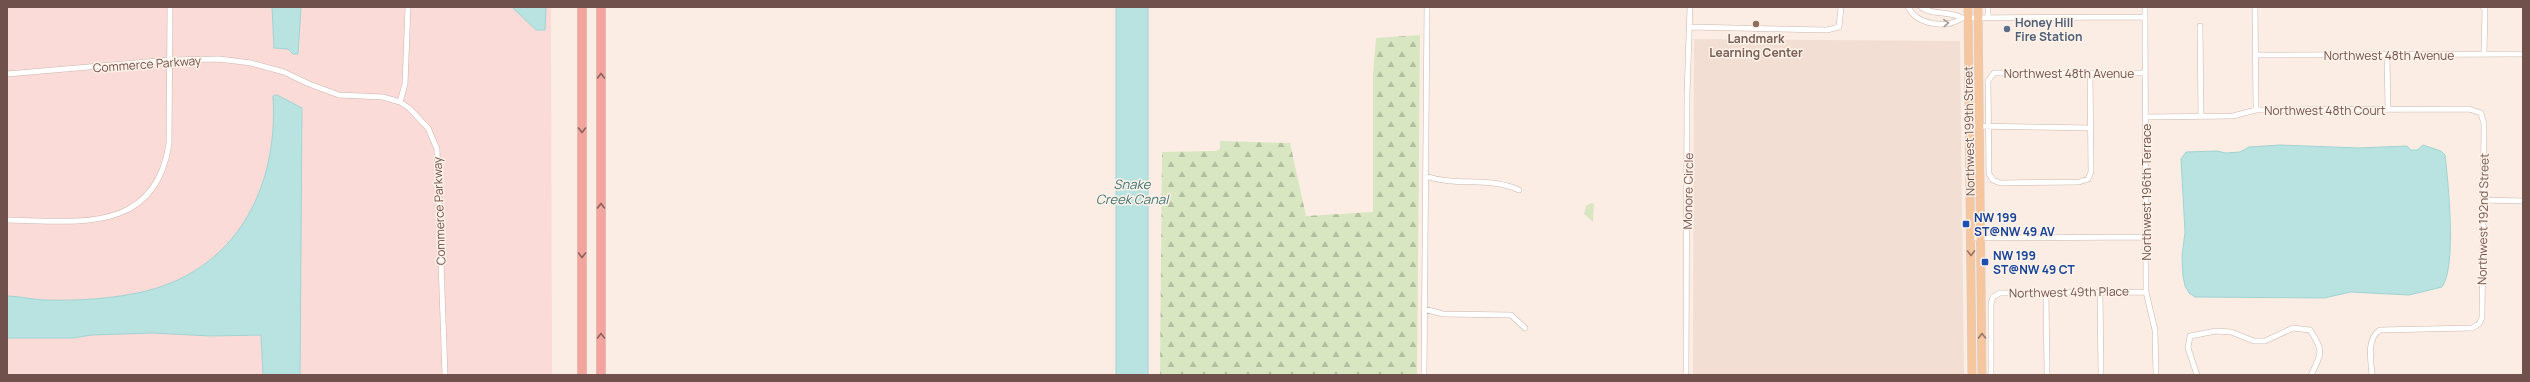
<svg xmlns="http://www.w3.org/2000/svg" width="2530" height="382" font-family="Manrope,sans-serif">
<style>
.residential{fill:#f2ded2}
.commercial{fill:#fadbd7}
.forest{fill:url(#forest-firs)}
.park{fill:#d8e7c2}
.water{fill:#b9e3e1;stroke:#a0d4d3}
.lines{fill:none;stroke-linecap:round;stroke-linejoin:round}
.street-casing{stroke:#cdb6ad;stroke-width:6}
.primary-casing{stroke:#d7cecd;stroke-width:9}
.highway-casing{stroke:#d7cecd;stroke-width:10}
.street{stroke:#fff;stroke-width:5}
.primary{stroke:#f6c69f;stroke-width:8}
.highway{stroke:#f2a49d;stroke-width:9}
.oneway{stroke:#aa9793}
.oneway2{stroke:#8b625b}
.oneway3{stroke:#997464}
.education-dot{fill:#8d6e63;stroke:#fef2e9;stroke-width:1.5}
.service-dot{fill:#5c6f8a;stroke:#fef2e9;stroke-width:1.5}
.transit-dot{fill:#1a4fb4;stroke:#fef2e9;stroke-width:1.5}
.labels{text-anchor:middle;dominant-baseline:central;stroke-width:3;stroke-linejoin:round;paint-order:stroke}
.service-label{font-size:12px;font-weight:bold;fill:#4e5e75;stroke:#fef2e9;text-anchor:start}
.education-label{font-size:12px;font-weight:bold;fill:#785e54;stroke:#fef2e9}
.street-label{font-size:12px;fill:#71514b;stroke:#fef2e9}
.transit-label{font-size:12px;font-weight:bold;fill:#164399;stroke:#fef2e9;text-anchor:start}
.water-label{font-size:13px;font-style:italic;fill:#407676;stroke:#fef2e9}
</style>
<defs>
<pattern id="forest-firs" width="22" height="20" patternUnits="userSpaceOnUse"><rect width="22" height="20" fill="#d8e7c2"/><path d="M5 1l3.5 6h-7zM16 11l3.5 6h-7z" fill="#b4bea0"/></pattern>
</defs>
<rect width="100%" height="100%" fill="#fbede3"/>
<!-- residential -->
<path class="residential" d="M1694 39 1960 41 1964 375H1693Z"/>
<!-- commercial -->
<path class="commercial" d="M7 7H551L552 375H7Z"/>
<!-- forest -->
<path class="forest" d="M1420 35 1417 375H1160L1162 152 1216 151 1220 149V141L1290 143 1306 216 1373 212V74L1376 38Z"/>
<!-- park -->
<path class="park" d="M1591 203 1594 204 1593 222 1584 214 1586 206Z"/>
<!-- water -->
<path class="water" d="M272 7H301L298 54H293L288 49 274 48Z
M512 7H546L545 30H536Z
M1116 7H1148V375H1116Z
M277 95 302 108 300 375H263L261 335 210 336 153 333 92 335 73 338H7V296C20 296 33 300 46 300 76 301 108 299 137 293 234 274 279 190 273 96Z
M2280 145 2358 148 2407 146 2411 150H2417L2423 145 2441 151 2445 155C2448 180 2457 267 2442 287L2409 295 2351 292 2324 298 2195 297 2189 293 2185 286 2183 276 2182 256 2185 232 2181 159 2186 152 2217 151 2226 153 2240 152 2249 147Z"/>
<g class="lines">
<defs>
<path id="street" d="M1908 7C1917 25 1946 29 1962 18L2145 17
M1921 7C1933 16 1949 10 1962 18
M1988 7V18
M2145 7 2146 292 2155 330 2156 375
M2255 7 2256 110
M2483 7 2485 9 2484 54
M2200 26 2201 117
M1690 27 1827 30 1839 27 1841 7
M2256 55 2523 54
M2387 55 2388 110
M2090 73 2091 172 2088 179 2079 182 2000 183 1993 180 1989 174 1988 81 1994 73H2145
M7 74 170 60 219 59 251 63 284 72 309 84 339 95 383 97 400 102 409 108 428 128 437 149 445 375
M400 102 405 84 408 7
M2146 117 2233 116 2256 110 2469 109 2481 113 2484 124 2482 318 2479 324 2472 328 2380 330C2366 339 2371 360 2372 375
M1969 126 2091 128
M1425 176C1458 187 1488 176 1519 190
M2483 200 2523 201
M7 220C77 221 155 235 169 144L170 7
M1970 238 2145 237
M2100 292 2101 375
M2046 293 2047 375
M1424 309 1443 314 1511 315 1525 328
M1424 375 1427 7
M1686 375 1687 94 1690 7
M1991 375V304L1993 297 2000 293 2146 292
M2197 375 2188 348 2190 336 2216 331 2231 332 2254 341H2265L2293 328 2310 330C2324 351 2322 353 2311 375"/>
<path id="primary" d="M1968 7 1972 375
M1978 7 1982 375"/>
<path id="highway" d="M582 7V375
M601 7V375"/>
</defs>
<!-- street casing -->
<use href="#street" class="street-casing"/>
<!-- primary casing -->
<use href="#primary" class="primary-casing"/>
<!-- highway casing -->
<use href="#highway" class="highway-casing"/>
<!-- street -->
<use href="#street" class="street"/>
<!-- primary -->
<use href="#primary" class="primary"/>
<!-- highway -->
<use href="#highway" class="highway"/>
</g>
<!-- one-way arrows -->
<defs><path id="oneway-chevron" d="M-2-3.5L2.5 0L-2 3.5" fill="none" stroke-width="1.6" stroke-linecap="round" stroke-linejoin="round"/></defs>
<use class="oneway" href="#oneway-chevron" transform="translate(1946 23) rotate(-2)"/>
<g class="oneway2">
<use href="#oneway-chevron" transform="translate(601 76) rotate(-90)"/>
<use href="#oneway-chevron" transform="translate(582 130) rotate(90)"/>
<use href="#oneway-chevron" transform="translate(601 206) rotate(-90)"/>
<use href="#oneway-chevron" transform="translate(582 255) rotate(90)"/>
<use href="#oneway-chevron" transform="translate(601 336) rotate(-90)"/>
</g>
<g class="oneway3">
<use href="#oneway-chevron" transform="translate(1971 253) rotate(89)"/>
<use href="#oneway-chevron" transform="translate(1982 336) rotate(-91)"/>
</g>
<!-- markers -->
<circle class="education-dot" cx="1756" cy="24" r="4"/>
<circle class="service-dot" cx="2007" cy="29" r="4"/>
<g class="transit-dot">
<rect x="1962" y="220" width="8" height="8" rx="2"/>
<rect x="1981" y="258" width="8" height="8" rx="2"/>
</g>
<g class="labels">
<!-- service labels -->
<g class="service-label">
<text x="2015" y="22">Honey Hill<tspan x="2015" dy="14">Fire Station</tspan></text>
</g>
<!-- education labels -->
<g class="education-label">
<text x="1756" y="38">Landmark<tspan x="1756" dy="14">Learning Center</tspan></text>
</g>
<!-- street labels -->
<g class="street-label">
<text x="2389" y="55">Northwest 48th Avenue</text>
<text transform="translate(147 64) rotate(-4)">Commerce Parkway</text>
<text x="2069" y="73">Northwest 48th Avenue</text>
<text x="2325" y="110">Northwest 48th Court</text>
<text transform="translate(1969 131) rotate(-91)">Northwest 199th Street</text>
<text transform="translate(1688 191) rotate(-89)">Monore Circle</text>
<text transform="translate(2146 192) rotate(-90)">Northwest 196th Terrace</text>
<text transform="translate(439 211) rotate(-92)">Commerce Parkway</text>
<text transform="translate(2483 219) rotate(-89)">Northwest 192nd Street</text>
<text transform="translate(2069 292) rotate(-1)">Northwest 49th Place</text>
</g>
<!-- transit labels -->
<g class="transit-label">
<text x="1974" y="217">NW 199<tspan x="1974" dy="14">ST@NW 49 AV</tspan></text>
<text x="1993" y="255">NW 199<tspan x="1993" dy="14">ST@NW 49 CT</tspan></text>
</g>
<!-- water labels -->
<g class="water-label">
<text x="1132" y="184">Snake<tspan x="1132" dy="15">Creek Canal</tspan></text>
</g>
</g>
<!-- border -->
<rect width="2530" height="382" fill="none" stroke="#71514b" stroke-width="16"/>
</svg>
